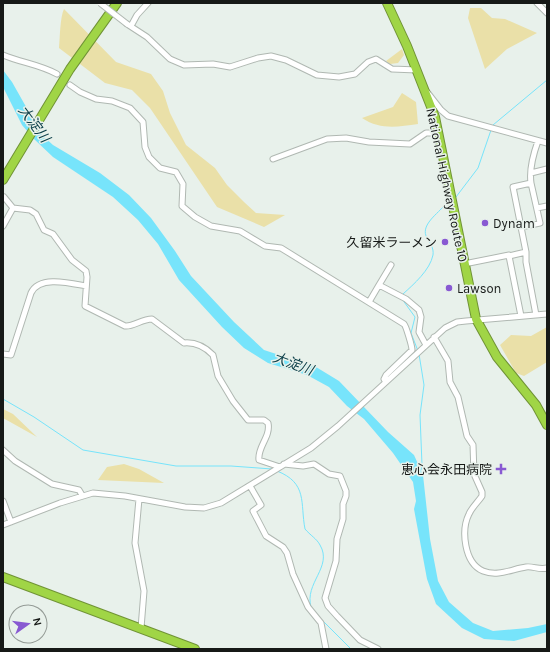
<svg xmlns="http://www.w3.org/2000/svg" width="550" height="652" font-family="Karla,'Noto Sans JP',sans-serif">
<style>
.green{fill:#eae0a8}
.water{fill:#77e4fb}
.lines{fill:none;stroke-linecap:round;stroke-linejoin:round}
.stream{stroke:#77e4fb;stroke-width:1}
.minor-casing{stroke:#b0b8b2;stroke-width:7}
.highway-casing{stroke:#709336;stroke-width:10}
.minor{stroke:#fff;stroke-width:5}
.highway{stroke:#a0d546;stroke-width:8}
.minor-bridge-casing{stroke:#b0b8b2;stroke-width:7;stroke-linecap:butt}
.minor-bridge{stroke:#fff;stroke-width:5}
.poi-dot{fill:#8859d2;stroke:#e8f1eb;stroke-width:1.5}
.labels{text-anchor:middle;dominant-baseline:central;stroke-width:3;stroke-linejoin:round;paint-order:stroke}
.street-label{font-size:13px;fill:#161917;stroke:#e8f1eb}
.poi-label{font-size:13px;fill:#161917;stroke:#e8f1eb;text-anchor:start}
.water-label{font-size:14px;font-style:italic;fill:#0d404a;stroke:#e8f1eb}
</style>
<rect width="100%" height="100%" fill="#e8f1eb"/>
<!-- green -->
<path class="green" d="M470 8H481L492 18 505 19 537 33 507 49 485 69 468 18Z
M64 9 116 62 151 74 163 91 170 113 186 145 215 168 227 185 244 202 256 213 285 215 264 227 217 207 150 108 132 90 105 83 59 48C60 37 60 17 64 9Z
M402 49 404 55 398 63 390 64 386 61Z
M402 93 416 102 418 124C397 127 380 130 362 118L393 107Z
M547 327V362L524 376 516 373 500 345 511 335 531 336Z
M3 409 13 414 37 437 3 418Z
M124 464 139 469 164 483 98 480 107 467Z"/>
<!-- water -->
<path class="water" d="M3 70 12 82 42 135 53 145 100 173 129 195 151 218 175 251 191 276 234 322 264 350 316 367 339 381 388 432 414 455 423 475 430 539 438 581 449 602 473 623 493 631 528 628 547 624V632L514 641 484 639 462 628 436 604 427 579 414 509 416 501 413 482 393 453 364 419 347 406 329 387 307 375 268 363 244 348 222 327 179 280 158 244 138 220 113 197 53 157 34 139 22 125 3 87Z"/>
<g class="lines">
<!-- stream -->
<path class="stream" d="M493 125 547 80
M456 197 478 168 491 130
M403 294C414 284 430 270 433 255 434 248 430 243 427 238 420 226 436 215 443 207
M402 299 415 317 411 333 418 351
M419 354 424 385 420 415 422 465 421 470
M3 399 34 417 83 450 176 466H231L272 469
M277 471C308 483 300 503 305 529 310 535 317 539 320 545 333 567 304 583 311 607
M323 621 351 649"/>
<defs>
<path id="minor" d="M537 3 547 13
M127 24 147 37 170 59 184 65 213 64 230 67 258 58 271 56 286 60 317 75 339 77 355 74 368 62 376 59 392 69 417 70
M131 26 137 15 148 3
M3 55C22 63 38 64 57 74
M70 85 80 92 96 99 112 101 130 108 143 122 145 147 149 157 160 168 176 172 183 184 182 206 195 217 211 226 240 231 265 246 281 248 404 324C406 326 412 346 412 350L386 375 384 379 386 382
M427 92 441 110 448 116 547 143
M273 159 327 139 346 138 369 142 410 144 426 133H433L434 135 439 134
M531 173 547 169
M4 197 13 208 30 210 36 214 44 230 53 234 72 260 86 271 87 277 85 306 125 326C133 327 142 319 152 319L184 343C195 342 204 346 213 355L218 376 233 401 248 420H264L268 423C271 437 257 447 259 460L280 467
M537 208 547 206
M3 226 13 208
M521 227 540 223 531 183
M526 252V262L536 315
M464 264 509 255V256
M379 285 391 265
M369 302 379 285 406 299 419 310 421 317 419 332 426 345
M521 316 509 256 526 252 513 187 531 183C529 169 533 155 538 141
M434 337 448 361 450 382 458 397 467 436 473 445 474 474 482 492V496C478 502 472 507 469 514 461 530 464 563 483 571 498 577 512 569 526 567 533 566 539 570 547 568
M3 354 11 355 31 293C39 275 70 283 86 286
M3 450 15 461 52 484 79 490 82 495
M284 464 303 466 314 464 329 474 340 476 346 491V496L343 504V519L337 539 336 561 325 598 328 606 337 616 360 640 378 649
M250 486 261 505 253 511 266 536 283 547 287 553 293 574 308 607 321 623 326 649
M139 499 135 543 144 591 141 628
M3 501 11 522
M3 525 60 503 93 493 125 496 185 507 204 508 221 503 311 448 338 426 445 328 457 322 466 321 547 314"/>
<path id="highway" d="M387 3 407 46 435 117 476 319 497 357 536 405 547 425
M3 180 70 69 117 3
M3 577 195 649"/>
</defs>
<!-- minor casing -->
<use href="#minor" class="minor-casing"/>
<!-- highway casing -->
<use href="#highway" class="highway-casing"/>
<!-- minor -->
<use href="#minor" class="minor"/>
<!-- highway -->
<use href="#highway" class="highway"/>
<defs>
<path id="minor-bridge" d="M100 3 127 24"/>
</defs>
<!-- minor-bridge casing -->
<use href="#minor-bridge" class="minor-bridge-casing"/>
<!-- minor-bridge -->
<use href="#minor-bridge" class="minor-bridge"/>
</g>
<!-- markers -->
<g class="poi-dot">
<circle cx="485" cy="223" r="4"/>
<circle cx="445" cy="242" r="4"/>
<circle cx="449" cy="288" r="4"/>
<path d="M499 463h4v4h4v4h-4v4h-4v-4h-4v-4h4z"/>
</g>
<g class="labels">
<!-- street labels -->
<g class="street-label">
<text transform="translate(447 185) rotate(78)">National Highway Route 10</text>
</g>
<!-- poi labels -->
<g class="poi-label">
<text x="493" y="223">Dynam</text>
<text x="437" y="242" text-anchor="end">久留米ラーメン</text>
<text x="457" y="288">Lawson</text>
<text x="492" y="469" text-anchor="end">恵心会永田病院</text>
</g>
<!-- water labels -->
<g class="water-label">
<text transform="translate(34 124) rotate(53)">大淀川</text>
<text transform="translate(293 364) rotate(20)">大淀川</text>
</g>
</g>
<!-- border -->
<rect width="550" height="652" fill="none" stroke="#161917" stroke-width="8"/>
<!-- north arrow -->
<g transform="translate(28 624) rotate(76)"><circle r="19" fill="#e8f1eb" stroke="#949b96"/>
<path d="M0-3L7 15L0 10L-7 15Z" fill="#8859d2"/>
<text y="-6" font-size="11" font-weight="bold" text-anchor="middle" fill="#161917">N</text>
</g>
</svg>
